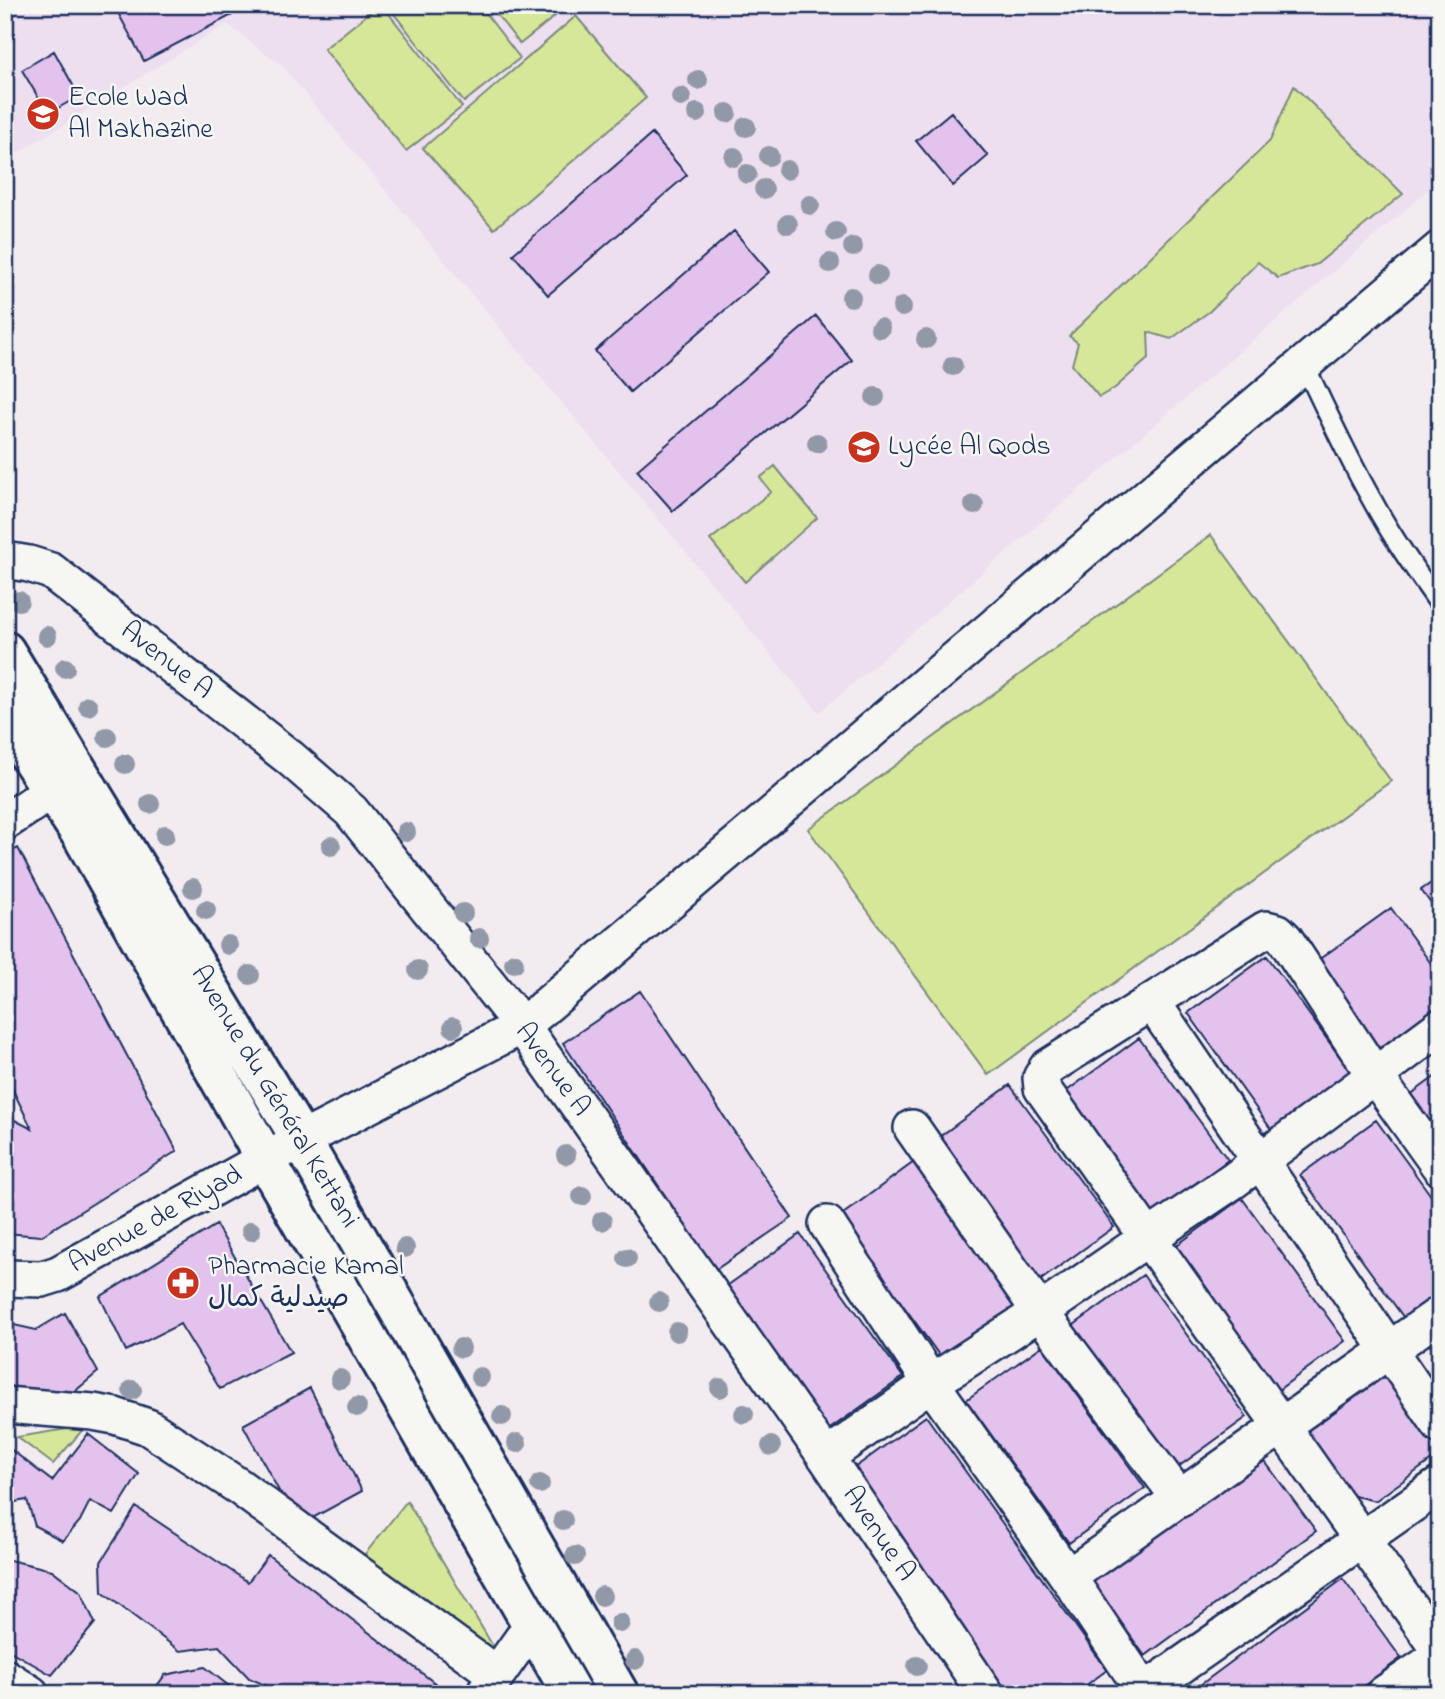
<svg xmlns="http://www.w3.org/2000/svg" width="1445" height="1699" font-family="'Indie Flower','Playpen Sans Arabic',sans-serif">
<style>
.built{fill:#eedff0}
.green{fill:#d7e79a;stroke:#798b7c;stroke-width:2}
.building{fill:#e3c2ee;stroke:#1b2f5e;stroke-width:2}
.lines{fill:none;stroke-linecap:round;stroke-linejoin:round}
.service-casing{stroke:#1b2f5e;stroke-width:23}
.minor-casing{stroke:#1b2f5e;stroke-width:40}
.tertiary-casing{stroke:#1b2f5e;stroke-width:44}
.service{stroke:#f6f6f2;stroke-width:18}
.minor{stroke:#f6f6f2;stroke-width:35}
.tertiary{stroke:#f6f6f2;stroke-width:38}
.tree{fill:#9198a7}
.labels{text-anchor:middle;dominant-baseline:central;stroke-width:5;stroke-linejoin:round;paint-order:stroke}
.poi-label{font-size:28px;fill:#1b2f5e;stroke:#f6f6f2;text-anchor:start}
.street-label{font-size:28px;fill:#1b2f5e;stroke:#f6f6f2}
</style>
<rect width="100%" height="100%" fill="#f2ecf1"/>
<filter id="ink" filterUnits="userSpaceOnUse"><feTurbulence type="fractalNoise" baseFrequency=".0143" numOctaves="2"/><feDisplacementMap in="SourceGraphic" scale="14" xChannelSelector="R" yChannelSelector="G"/><feConvolveMatrix kernelMatrix="1 2 1 2 8 2 1 2 1" color-interpolation-filters="sRGB"/></filter>
<g filter="url(#ink)">
<!-- built -->
<path class="built" d="M5 5H1420L1440 22V180L819 713 283 67 227 24 5 161Z"/>
<!-- green -->
<path class="green" d="M379 5H382L462 107 406 151 324 49Z
M387 5H479L520 58 464 102Z
M489 5H569L520 44Z
M576 16 646 98 494 229 423 148Z
M1294 86 1403 194 1317 264 1278 278 1258 262 1210 311 1171 339 1148 332 1149 358 1115 388 1099 397 1072 365 1078 343 1069 336 1270 141Z
M775 466 817 518 745 582 710 540 771 492 760 478Z
M1211 535 1391 781 988 1075 808 829Z
M86 1426 53 1464 17 1437Z
M407 1501 497 1653 358 1563Z"/>
<!-- building -->
<path class="building" d="M128 5H227L232 15 144 61 117 11Z
M54 51 79 96 48 114 22 70Z
M951 112 988 156 953 186 916 141Z
M652 134 687 175 548 295 513 254Z
M734 231 769 272 630 392 595 351Z
M816 316 852 360 673 511 637 470Z
M18 848 177 1151 41 1236 5 1233V1115L32 1129 5 1074V855Z
M1440 877V916L1421 890Z
M1391 908 1440 976V1005L1377 1050 1314 963Z
M1267 956 1355 1078 1276 1136 1188 1013Z
M640 991 792 1218 715 1270 563 1043Z
M1139 1038 1228 1160 1149 1217 1060 1096Z
M1440 1073V1145L1406 1098Z
M1010 1085 1114 1227 1038 1282 935 1140Z
M1376 1120 1440 1208V1291L1404 1318 1300 1175Z
M914 1162 1018 1305 942 1359 839 1217Z
M1242 1198 1345 1341 1270 1396 1166 1253Z
M216 1225 291 1352 220 1389 180 1324 126 1351 100 1297Z
M800 1234 903 1377 827 1431 724 1288Z
M1143 1275 1247 1417 1171 1472 1067 1330Z
M65 1313 98 1372 67 1398 5 1388V1323L36 1330Z
M1042 1346 1145 1488 1069 1543 966 1400Z
M1385 1376 1440 1452V1454L1375 1501 1351 1495 1306 1432Z
M310 1388 362 1491 298 1526 243 1425Z
M926 1416 1107 1670 1074 1694H1009L850 1471Z
M88 1434 139 1474 114 1514 90 1501 80 1521 63 1541 35 1526 27 1500 9 1503 5 1508V1445L52 1481Z
M1258 1452 1316 1531 1145 1656 1088 1577Z
M136 1507 248 1582 268 1555 449 1694H285L249 1678 219 1646 180 1651 102 1592 101 1562Z
M5 1559 52 1570 81 1592 95 1623 52 1675 5 1648V1617L12 1607 5 1603Z
M1343 1579 1401 1658 1353 1694H1188Z
M205 1667 239 1694H151L165 1675Z"/>
<g class="lines">
<defs>
<path id="service" d="M1304 364C1326 410 1347 456 1372 500 1392 537 1416 571 1440 605"/>
<path id="minor" d="M5 560 29 564 51 571 290 758 351 811 522 1026 826 1457 986 1694
M5 822 53 790
M1152 1002 1440 1425
M912 1128 1040 1312 1180 1499
M1440 1167 1375 1076 1285 939 1278 932 1266 929 1047 1068 1041 1078 1042 1088 1440 1650
M827 1224 931 1383 1068 1577 1146 1694
M5 1278 42 1279 58 1274 265 1159 522 1026 1440 249
M5 1405 93 1412 115 1416 148 1427 238 1486 497 1675
M826 1457 931 1383 1040 1312 1130 1250 1233 1181 1440 1027
M1068 1577 1440 1314
M5 1677 31 1694
M484 1693 532 1625
M1140 1694 1440 1485
M1384 1694 1440 1656"/>
<path id="tertiary" d="M5 651 302 1141 619 1694
M5 719 83 837 265 1159 572 1694"/>
</defs>
<!-- service casing -->
<use href="#service" class="service-casing"/>
<!-- minor casing -->
<use href="#minor" class="minor-casing"/>
<!-- tertiary casing -->
<use href="#tertiary" class="tertiary-casing"/>
<!-- service -->
<use href="#service" class="service"/>
<!-- minor -->
<use href="#minor" class="minor"/>
<!-- tertiary -->
<use href="#tertiary" class="tertiary"/>
</g>
<!-- trees -->
<g class="tree">
<circle cx="698" cy="80" r="10"/>
<circle cx="681" cy="97" r="10"/>
<circle cx="697" cy="113" r="10"/>
<circle cx="727" cy="113" r="10"/>
<circle cx="746" cy="127" r="10"/>
<circle cx="769" cy="156" r="10"/>
<circle cx="734" cy="157" r="10"/>
<circle cx="787" cy="170" r="10"/>
<circle cx="747" cy="174" r="10"/>
<circle cx="764" cy="189" r="10"/>
<circle cx="810" cy="205" r="10"/>
<circle cx="788" cy="224" r="10"/>
<circle cx="836" cy="232" r="10"/>
<circle cx="853" cy="247" r="10"/>
<circle cx="830" cy="263" r="10"/>
<circle cx="878" cy="275" r="10"/>
<circle cx="851" cy="297" r="10"/>
<circle cx="902" cy="307" r="10"/>
<circle cx="880" cy="328" r="10"/>
<circle cx="926" cy="339" r="10"/>
<circle cx="953" cy="366" r="10"/>
<circle cx="875" cy="397" r="10"/>
<circle cx="817" cy="443" r="10"/>
<circle cx="974" cy="505" r="10"/>
<circle cx="19" cy="601" r="10"/>
<circle cx="47" cy="636" r="10"/>
<circle cx="65" cy="668" r="10"/>
<circle cx="88" cy="706" r="10"/>
<circle cx="107" cy="737" r="10"/>
<circle cx="125" cy="764" r="10"/>
<circle cx="150" cy="804" r="10"/>
<circle cx="406" cy="832" r="10"/>
<circle cx="165" cy="835" r="10"/>
<circle cx="331" cy="846" r="10"/>
<circle cx="193" cy="888" r="10"/>
<circle cx="206" cy="910" r="10"/>
<circle cx="463" cy="913" r="10"/>
<circle cx="479" cy="938" r="10"/>
<circle cx="228" cy="945" r="10"/>
<circle cx="514" cy="963" r="10"/>
<circle cx="418" cy="970" r="10"/>
<circle cx="250" cy="975" r="10"/>
<circle cx="453" cy="1027" r="10"/>
<circle cx="566" cy="1155" r="10"/>
<circle cx="582" cy="1196" r="10"/>
<circle cx="602" cy="1221" r="10"/>
<circle cx="251" cy="1231" r="10"/>
<circle cx="405" cy="1248" r="10"/>
<circle cx="627" cy="1258" r="10"/>
<circle cx="659" cy="1302" r="10"/>
<circle cx="677" cy="1332" r="10"/>
<circle cx="461" cy="1348" r="10"/>
<circle cx="480" cy="1377" r="10"/>
<circle cx="340" cy="1379" r="10"/>
<circle cx="720" cy="1388" r="10"/>
<circle cx="132" cy="1390" r="10"/>
<circle cx="357" cy="1407" r="10"/>
<circle cx="744" cy="1414" r="10"/>
<circle cx="502" cy="1416" r="10"/>
<circle cx="517" cy="1443" r="10"/>
<circle cx="771" cy="1446" r="10"/>
<circle cx="540" cy="1484" r="10"/>
<circle cx="563" cy="1520" r="10"/>
<circle cx="575" cy="1556" r="10"/>
<circle cx="602" cy="1596" r="10"/>
<circle cx="620" cy="1623" r="10"/>
<circle cx="635" cy="1660" r="10"/>
<circle cx="917" cy="1666" r="10"/>
</g>
</g>
<!-- icons -->
<defs>
<symbol id="school-disc" viewBox="-11 -11 22 22"><circle r="9.5" fill="#c8321e" stroke="#f6f6f2"/><path d="M0-5L7-2L0 1L-7-2ZM-4 1L0 2.5L4 1V4Q0 6-4 4Z" fill="#fff"/></symbol>
<symbol id="pharmacy-disc" viewBox="-11 -11 22 22"><circle r="9.5" fill="#c8321e" stroke="#f6f6f2"/><path d="M-2-6h4v4h4v4h-4v4h-4v-4h-4v-4h4Z" fill="#fff"/></symbol>
</defs>
<g fill-rule="evenodd">
<use href="#school-disc" x="24" y="95" width="38" height="38"/>
<use href="#school-disc" x="845" y="428" width="38" height="38"/>
<use href="#pharmacy-disc" x="164" y="1264" width="38" height="38"/>
</g>
<g class="labels">
<!-- poi labels -->
<g class="poi-label">
<text x="68" y="98">Ecole Wad<tspan x="68" dy="32">Al Makhazine</tspan></text>
<text x="888" y="447">Lycée Al Qods</text>
<text x="208" y="1267">Pharmacie Kamal<tspan x="208" dy="32">صيدلية كمال</tspan></text>
</g>
<!-- street labels -->
<g class="street-label">
<text transform="translate(166 661) rotate(38)">Avenue A</text>
<text transform="translate(552 1070) rotate(54)">Avenue A</text>
<text transform="translate(274 1097) rotate(59)">Avenue du Général Kettani</text>
<text transform="translate(156 1220) rotate(-29)">Avenue de Riyad</text>
<text transform="translate(878 1534) rotate(56)">Avenue A</text>
</g>
</g>
<!-- margin -->
<rect width="1445" height="1699" fill="none" stroke="#f6f6f2" stroke-width="28"/>
<rect x="14" y="14" width="1417" height="1671" fill="none" stroke="#1b2f5e" stroke-width="2.5" filter="url(#ink)"/>
</svg>
